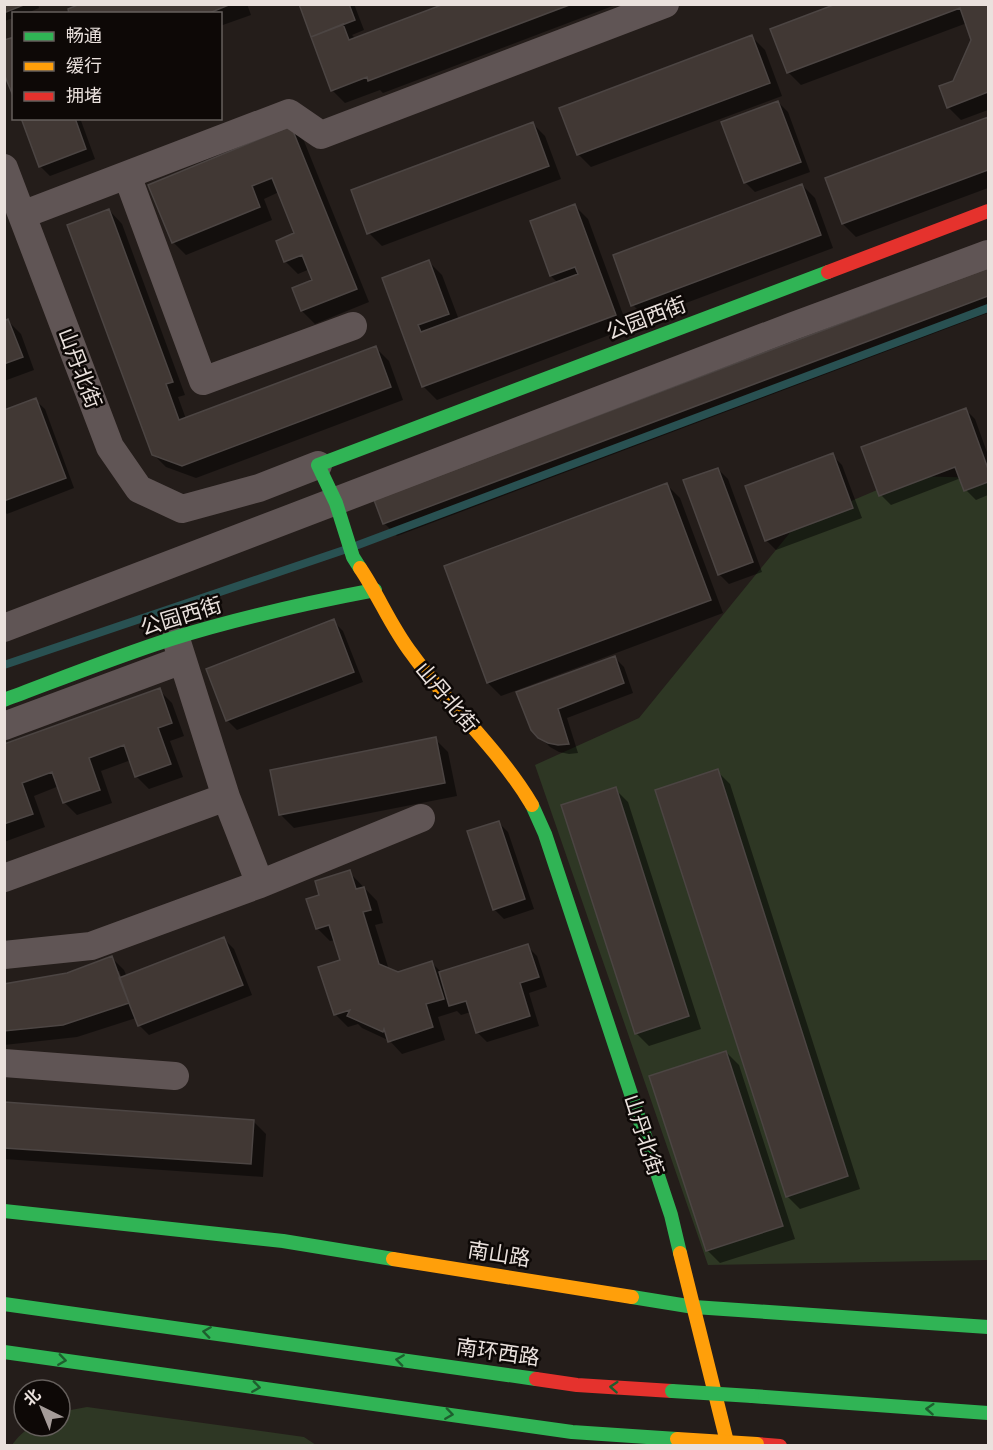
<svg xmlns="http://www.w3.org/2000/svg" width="993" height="1450" font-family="Poppins,'Noto Sans SC',sans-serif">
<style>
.green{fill:#2e3724}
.shadow{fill:#0007;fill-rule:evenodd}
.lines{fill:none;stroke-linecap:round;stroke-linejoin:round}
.stream{stroke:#295152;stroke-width:8}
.building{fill:#413834;stroke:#4c4543;stroke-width:1.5}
.street{stroke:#605555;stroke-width:28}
.fast{stroke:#30b455;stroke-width:14}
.slow{stroke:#ff9f0a;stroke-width:14}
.jam{stroke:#e5322d;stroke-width:14}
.fast-bridge{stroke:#30b455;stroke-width:14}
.slow-bridge{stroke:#ff9f0a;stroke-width:14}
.oneway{stroke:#1e5e2e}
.labels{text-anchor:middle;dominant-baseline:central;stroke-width:5;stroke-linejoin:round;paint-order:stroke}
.street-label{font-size:21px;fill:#eae1dd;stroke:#0d0806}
</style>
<rect width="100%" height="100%" fill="#241d1a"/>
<!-- green -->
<path class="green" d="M910 476 988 478V1260L708 1265 535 765 639 718 797 524Z
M87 1407 304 1437 316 1445H12C27 1424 36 1426 60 1426V1412Z"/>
<!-- shadow -->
<path class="shadow" d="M4 4H38L39 8 25 14H14V18L4 21Z
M85 4H247L251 15 220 26V14H71Z
M301 4H354L364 30 352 35 356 39 448 4H618L383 93 380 90 345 103 332 90Z
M840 4H988V110L961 120 948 107 954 82 972 40 967 23 801 85 788 72Z
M752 37 765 50 782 96 591 167 578 154Z
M778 102 788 112 810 172 755 192 745 182Z
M23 118H80L95 159 50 176 40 166Z
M988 119V188L856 237 843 224 827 179Z
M532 123 545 136 561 179 382 246 369 233Z
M291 128 304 141 369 302 315 324 302 311 294 289 314 280 310 269 298 274 285 261 296 234 279 192 264 199 272 220 186 255 173 242 150 185Z
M802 185 815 198 833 248 646 318 633 305Z
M575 206 588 219 628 328 437 400 424 387 384 279 429 262 442 275 459 320 558 283 551 276 531 222Z
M109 210 122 224 185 395 178 397 186 419 376 348 389 361 403 400 196 478 166 467 153 454Z
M988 270V313L397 536 384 523 376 501Z
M8 321 21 334 34 370 4 381V322Z
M35 400 45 409 74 488 7 514 4 511V411Z
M965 409 975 419 988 455V495L976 500 966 490 961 478 891 505 881 495Z
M832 455 842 465 862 518 776 550 766 540Z
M718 469 728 479 762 572 729 584 719 574Z
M667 485 680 498 723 613 501 696 488 683 446 567Z
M333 621 343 631 363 682 237 730 227 720Z
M614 657 624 667 633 693 567 718 578 753 569 754 559 752 550 747 532 729Z
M159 690 172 703 184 736 170 741 183 777 149 789 136 776 131 760 101 771 112 803 77 815 64 802 59 786 34 796 45 827 4 842V746Z
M435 739 448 752 457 796 294 828 281 815Z
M717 771 730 784 860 1189 800 1209 787 1196Z
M615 789 628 802 701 1029 649 1046 636 1033Z
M498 822 508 832 534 909 504 919 494 909Z
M349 872 377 901 383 923 375 925 389 970 398 974 432 963 442 973 527 946 537 956 547 987 529 993 539 1026 487 1042 478 1033 471 1012 461 1015 457 1011 438 1017 445 1040 402 1054 390 1041 362 1028 358 1024 348 1027 335 1014 342 961 335 940 330 941 317 928 321 896Z
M224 939 234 949 252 995 149 1035 139 1025 136 1018 77 1037 4 1045V986L67 974 111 957 124 970 127 977ZM116 971H119L124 984Z
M726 1052 739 1065 795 1239 720 1263 707 1250Z
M4 1104 253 1121 266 1134 263 1177 4 1159Z"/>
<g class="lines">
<!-- stream -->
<path class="stream" d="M358 545 988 308
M4 665 344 550"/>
</g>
<!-- building -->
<path class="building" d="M4 4H26L4 13Z
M80 4H231L207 14H69L68 9Z
M299 4H349L355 20 311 37Z
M444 4H572L368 81 367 77 331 91 311 37 343 24 349 40Z
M836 4H988V92L947 108 939 86 953 81 971 40 960 8 787 73 770 29Z
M752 35 770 83 577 155 559 108Z
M14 37V98L4 74V40Z
M778 101 801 162 744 183 721 122Z
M988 117V170L842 224 825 178Z
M21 118H75L86 149 39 167Z
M533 122 549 166 367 234 351 190Z
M291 126 357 289 301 311 292 288 312 280 302 255 284 262 276 241 294 233 272 178 252 186 260 207 172 243 148 185Z
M802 184 821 235 631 306 613 255Z
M575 204 616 315 422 387 382 278 429 260 449 314 418 325 421 332 578 274 575 267 550 276 530 221Z
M109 209 173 382 166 384 179 420 376 346 391 387 182 466 152 455 67 225Z
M988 268V296L383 524 374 500Z
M8 319 23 357 4 364V321Z
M36 398 66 478 4 501V410Z
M966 408 988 469V482L964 491 955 467 879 496 861 447Z
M833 453 853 508 765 541 745 486Z
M718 468 753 562 718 575 683 480Z
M667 483 711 600 487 683 444 566Z
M334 619 354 672 226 721 206 669Z
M615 656 624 683 558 709 569 744 558 745 548 743 538 738 531 730 516 692Z
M160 688 172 723 158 728 171 764 135 777 124 745 89 758 100 790 63 803 52 772 22 783 33 814 4 824V744Z
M436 737 445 783 279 815 270 770Z
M718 769 848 1176 786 1197 655 790Z
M616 787 689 1016 635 1034 561 805Z
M499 821 525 899 493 910 467 831Z
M350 870 356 889 364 887 371 910 363 912 379 964 398 972 432 961 444 999 426 1004 433 1027 388 1042 384 1029 383 1032 347 1016 350 1010 334 1015 318 967 340 960 329 925 316 929 306 899 319 895 315 881Z
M224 937 243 985 138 1026 119 978Z
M528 944 539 977 520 983 530 1016 476 1033 466 1001 449 1006 439 972Z
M112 956 129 1003 63 1025 4 1031V984L67 973Z
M726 1051 783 1226 706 1251 649 1076Z
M4 1102 254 1120 251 1164 4 1148Z"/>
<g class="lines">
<!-- street -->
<path class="street" d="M4 168 110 447 139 489 182 509 259 488 318 465
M127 175 203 381 353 326
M22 215 289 113 321 135 665 4
M4 628 793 326 988 254
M4 726 182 660
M4 878 226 797 176 639
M260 884 421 818
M4 955 91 946 260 884 226 797
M4 1063 175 1076"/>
<!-- fast -->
<path class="fast" d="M360 568 353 557 336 503 318 465 828 272
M4 700C60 679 115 657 171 639 238 618 306 603 375 590
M532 805 545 834 671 1215 680 1253
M4 1211 283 1241 393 1259
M632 1297 694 1307 988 1327
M4 1304 536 1379
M4 1352 572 1432 677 1439
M752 1396 988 1413"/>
<!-- slow -->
<path class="slow" d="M360 568C379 596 391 627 412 654 449 706 499 749 532 805
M680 1253 728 1446
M393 1259 632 1297"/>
<!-- jam -->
<path class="jam" d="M828 272 988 211
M536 1379 577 1385 672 1391
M757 1444 780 1446"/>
<!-- fast-bridge -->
<path class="fast-bridge" d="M672 1391 752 1396"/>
<!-- slow-bridge -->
<path class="slow-bridge" d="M677 1439 757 1444"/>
</g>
<!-- one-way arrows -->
<defs><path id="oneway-chevron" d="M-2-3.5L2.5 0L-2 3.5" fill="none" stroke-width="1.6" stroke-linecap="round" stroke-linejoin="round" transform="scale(1.5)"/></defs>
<g class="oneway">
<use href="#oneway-chevron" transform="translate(207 1332) rotate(-172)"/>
<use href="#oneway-chevron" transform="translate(62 1360) rotate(8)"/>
<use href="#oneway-chevron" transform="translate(400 1360) rotate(-172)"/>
<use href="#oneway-chevron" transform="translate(256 1387) rotate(8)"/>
<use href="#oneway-chevron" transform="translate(614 1387) rotate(-176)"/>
<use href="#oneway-chevron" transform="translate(930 1409) rotate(-176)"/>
<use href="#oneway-chevron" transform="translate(449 1414) rotate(8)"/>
</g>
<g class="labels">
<!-- street labels -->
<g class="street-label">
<text transform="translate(646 318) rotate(-21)">公园西街</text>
<text transform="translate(80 368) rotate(69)">山丹北街</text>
<text transform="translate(181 616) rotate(-17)">公园西街</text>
<text transform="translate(447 697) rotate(50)">山丹北街</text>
<text transform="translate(644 1135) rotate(72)">山丹北街</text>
<text transform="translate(499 1254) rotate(9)">南山路</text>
<text transform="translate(498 1352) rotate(8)">南环西路</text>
</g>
</g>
<!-- border -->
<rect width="993" height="1450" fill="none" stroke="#eae1dd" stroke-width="12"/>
<!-- legend -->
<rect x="12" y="12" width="210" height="108" fill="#0d0806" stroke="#655f5c" stroke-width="1.5"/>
<rect x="24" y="32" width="30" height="9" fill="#30b455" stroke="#655f5c" stroke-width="1.5"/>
<text x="66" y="42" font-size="18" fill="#eae1dd">畅通</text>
<rect x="24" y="62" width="30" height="9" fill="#ff9f0a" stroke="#655f5c" stroke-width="1.5"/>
<text x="66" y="72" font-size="18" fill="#eae1dd">缓行</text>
<rect x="24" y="92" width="30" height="9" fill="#e5322d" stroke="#655f5c" stroke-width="1.5"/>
<text x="66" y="102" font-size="18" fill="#eae1dd">拥堵</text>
<!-- north arrow -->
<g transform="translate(42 1408) rotate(317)"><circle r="28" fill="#0d0806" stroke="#655f5c" stroke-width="1.5"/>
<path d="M0-4.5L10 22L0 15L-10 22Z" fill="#a59c99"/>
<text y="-9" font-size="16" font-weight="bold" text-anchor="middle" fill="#eae1dd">北</text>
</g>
</svg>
